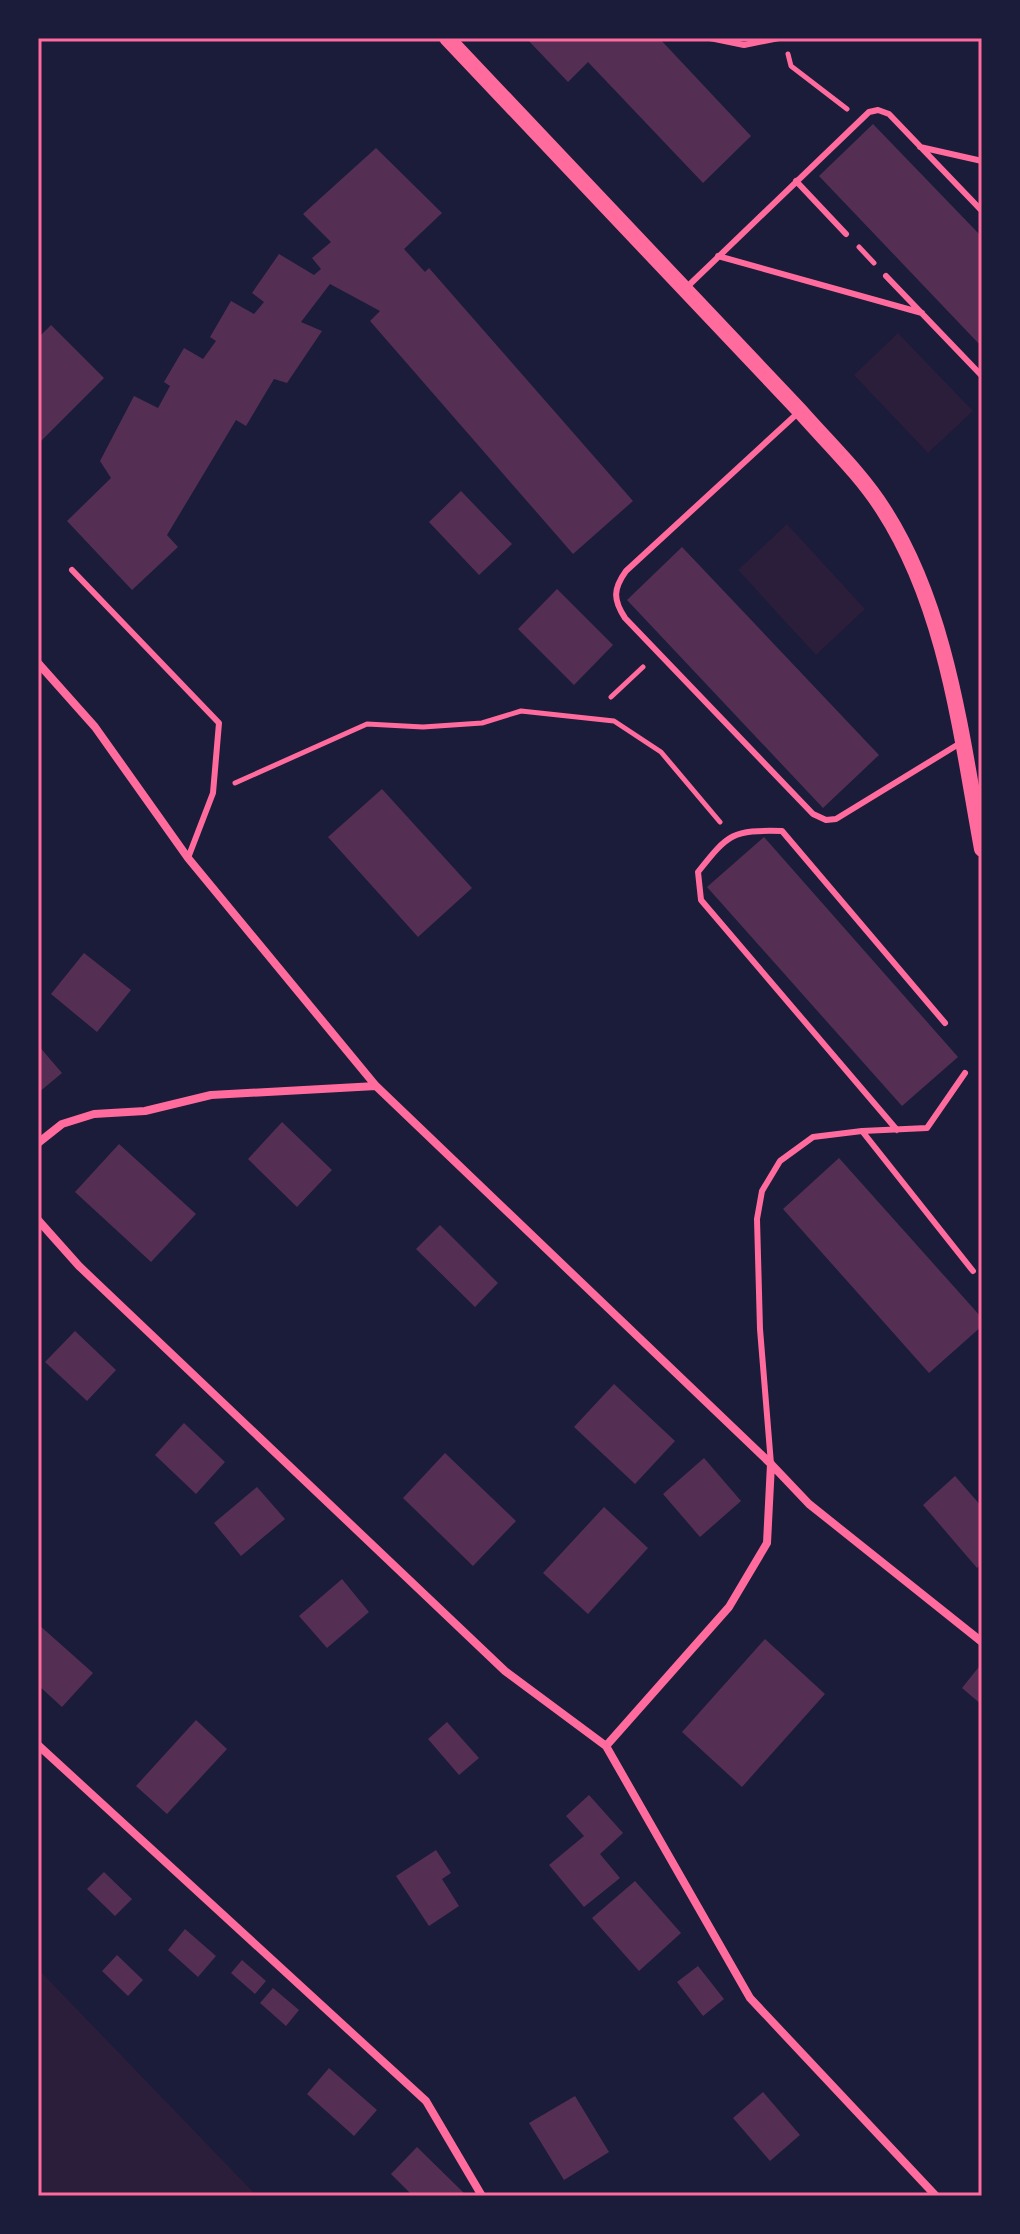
<svg xmlns="http://www.w3.org/2000/svg" width="1020" height="2234" font-family="Manrope,sans-serif">
<style>
.green{fill:#2a1e3b}
.building{fill:#542f53}
.lines{fill:none;stroke-linecap:round;stroke-linejoin:round}
.path{stroke:#ff6b9d;stroke-width:5}
.service{stroke:#ff6b9d;stroke-width:6}
.minor{stroke:#ff6b9d;stroke-width:8}
.secondary{stroke:#ff6b9d;stroke-width:16}
.neatline{fill:none;stroke:#ff6b9d;stroke-width:3}
</style>
<rect width="100%" height="100%" fill="#1b1b3a"/>
<!-- green -->
<path class="green" d="M898 333 973 411 928 453 854 375Z
M787 524 865 609 816 655 738 570Z
M38 1970 40 1971 257 2196H38Z"/>
<!-- building -->
<path class="building" d="M526 38H659L751 136 703 183 588 62 568 82Z
M873 124 982 237V347L819 176Z
M376 148 442 213 404 249 425 272 429 268 633 501 573 554 370 321 380 311 330 284 301 322 322 331 287 383 274 379 246 426 236 420 167 535 178 547 132 590 67 521 111 478 100 461 134 396 158 408 170 386 164 382 184 348 203 359 216 341 210 337 231 301 254 314 264 302 252 293 279 254 314 275 321 269 312 258 331 242 303 214Z
M51 325 104 378 38 444V338Z
M461 491 512 544 479 575 429 522Z
M682 547 879 755 823 808 627 600Z
M557 589 613 645 574 685 518 629Z
M382 789 472 888 418 937 328 837Z
M764 837 958 1057 902 1106 707 887Z
M84 953 131 990 97 1032 51 994Z
M38 1045 62 1073 38 1093Z
M282 1122 332 1170 297 1207 248 1159Z
M119 1144 196 1214 151 1262 75 1192Z
M839 1158 982 1318V1326L929 1373 783 1209Z
M440 1225 498 1283 475 1307 416 1249Z
M75 1331 116 1370 87 1401 45 1362Z
M614 1384 675 1441 635 1484 574 1427Z
M184 1423 225 1462 196 1494 155 1455Z
M445 1453 516 1521 473 1566 403 1498Z
M704 1458 741 1501 700 1537 663 1494Z
M955 1476 982 1507V1563L977 1568 923 1505Z
M257 1487 285 1519 241 1556 214 1523Z
M604 1507 648 1548 588 1614 543 1573Z
M342 1579 369 1612 327 1648 299 1616Z
M38 1624 93 1673 62 1707 38 1685Z
M765 1639 825 1694 742 1787 682 1732Z
M982 1663V1705L962 1688Z
M196 1720 227 1749 167 1814 136 1786Z
M447 1722 479 1758 459 1775 428 1739Z
M589 1795 623 1833 600 1854 620 1878 584 1907 549 1865 584 1836 566 1816Z
M436 1850 451 1873 442 1879 459 1906 429 1926 396 1876Z
M104 1872 132 1899 115 1916 87 1889Z
M635 1881 681 1933 639 1971 592 1918Z
M185 1929 216 1956 198 1977 168 1950Z
M117 1955 143 1980 128 1996 102 1971Z
M242 1960 266 1981 255 1994 231 1973Z
M698 1966 724 1999 703 2016 677 1982Z
M273 1988 299 2010 286 2026 260 2003Z
M329 2068 377 2110 354 2136 307 2094Z
M763 2092 800 2135 770 2161 733 2118Z
M575 2096 609 2152 564 2180 529 2123Z
M417 2147 467 2196H413L391 2174Z"/>
<g class="lines">
<!-- path -->
<path class="path" d="M788 54 791 66 847 109
M859 247 874 263
M611 697 643 667
M235 783 367 724 423 727 482 723 521 711 614 721 661 752 720 822"/>
<!-- service -->
<path class="service" d="M710 38 744 45 779 38
M920 147 982 161
M796 181 846 234
M718 256 922 313
M886 276 982 376
M687 287 869 112 878 110 889 114 982 211
M800 411 626 571C613 589 613 600 625 618L813 814 826 820 836 819 962 742
M72 570 219 723 213 793 188 858
M897 1130 701 900 698 872C729 833 732 830 782 831L945 1023
M862 1131 927 1128 965 1073
M771 1464 760 1329 757 1219 762 1191 780 1161 813 1137 862 1131 973 1271"/>
<!-- minor -->
<path class="minor" d="M38 663 95 727 188 858 376 1086 771 1464 809 1504 982 1642
M38 1143 62 1124 94 1114 145 1111 211 1095 376 1086
M38 1220 79 1266 505 1671 606 1746 750 1998 936 2196
M38 1745 426 2101 482 2196
M606 1746 729 1607 767 1543 771 1464"/>
<!-- secondary -->
<path class="secondary" d="M447 38 800 411C828 443 860 473 883 509 947 608 961 735 982 849"/>
</g>
<!-- border -->
<rect width="1020" height="2234" fill="none" stroke="#1b1b3a" stroke-width="80"/>
<rect x="40" y="40" width="940" height="2154" class="neatline"/>
</svg>
